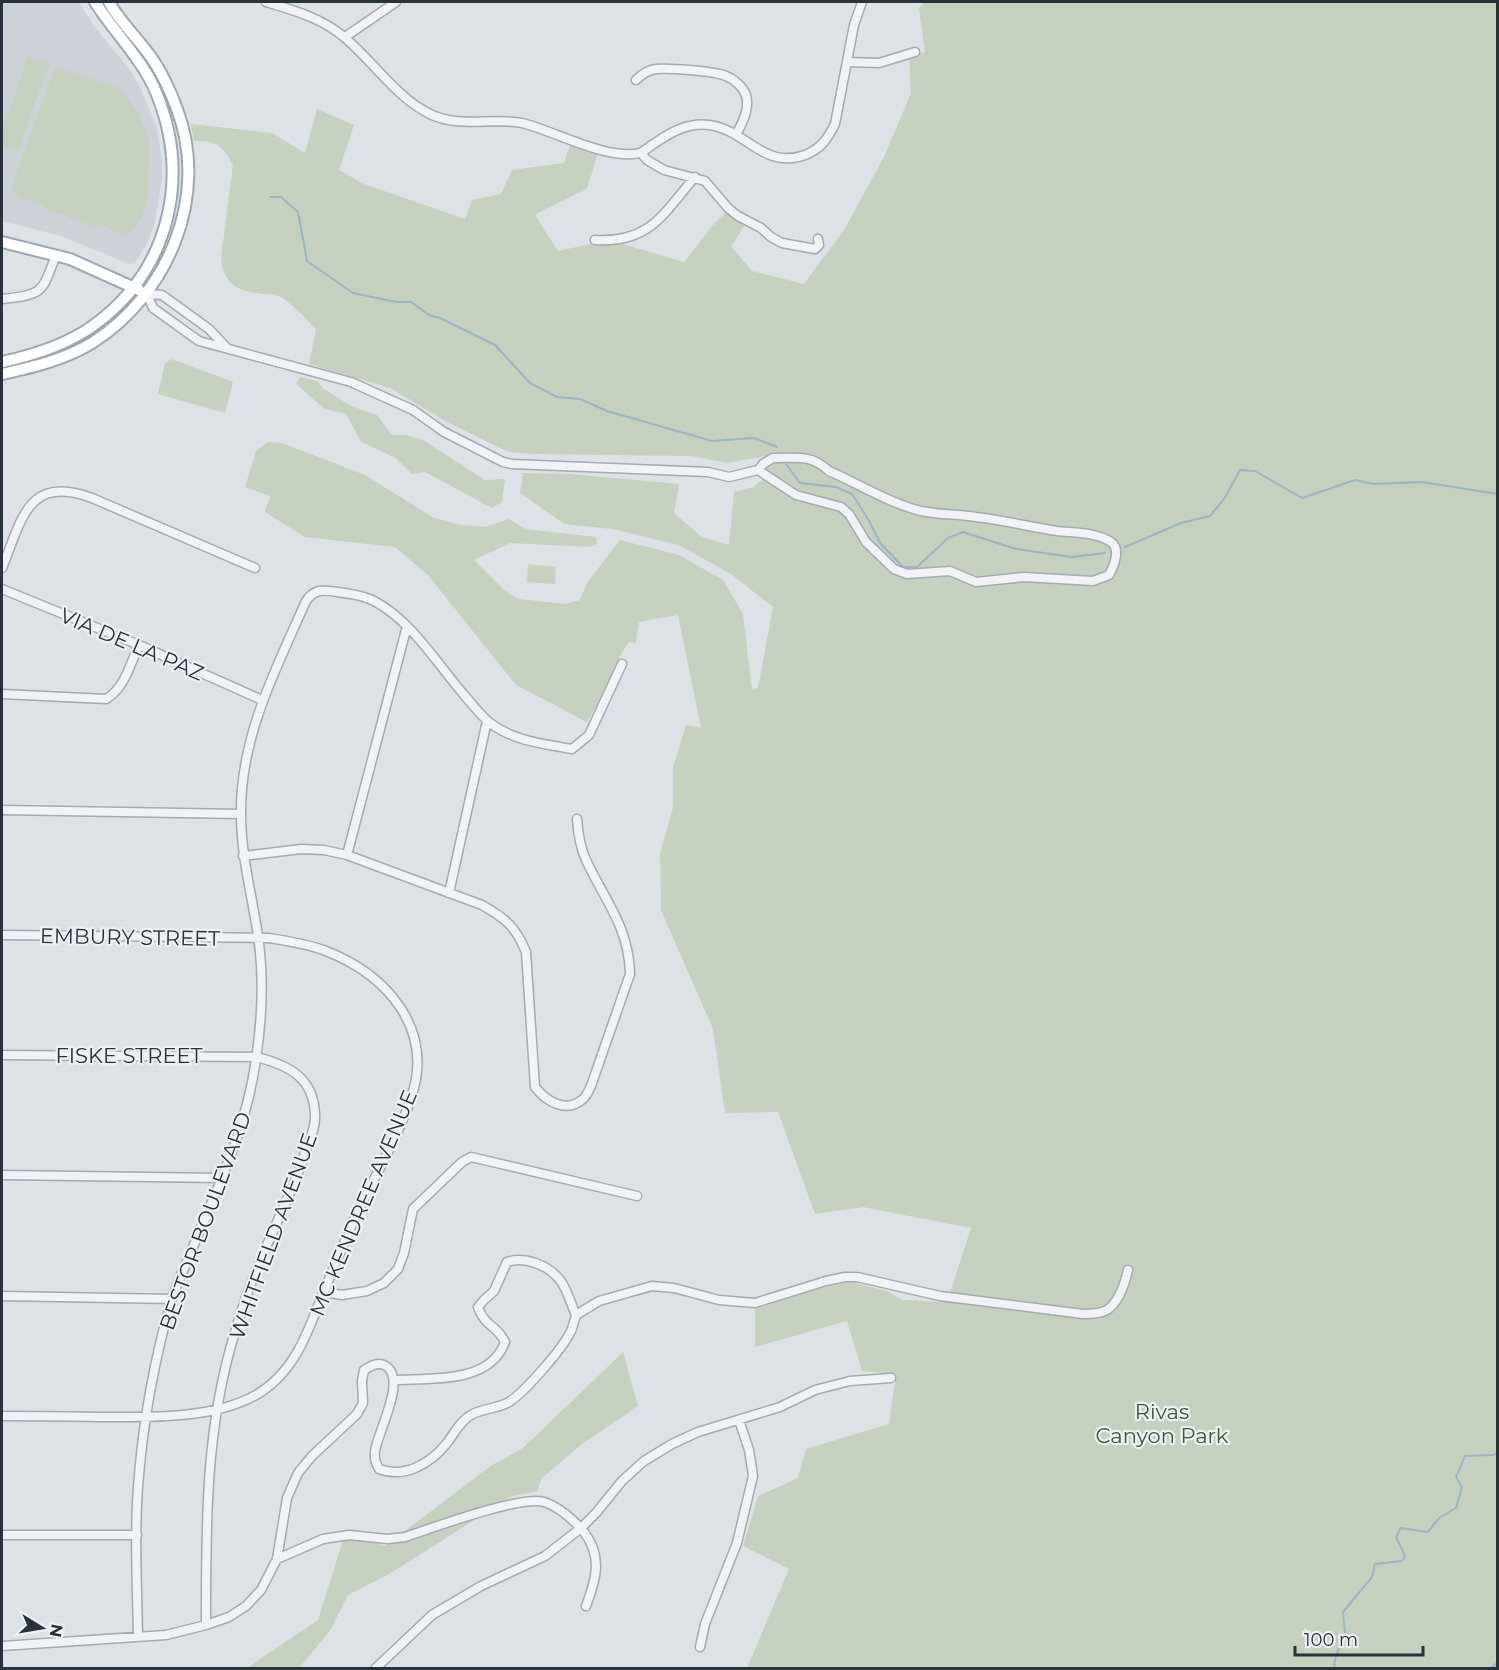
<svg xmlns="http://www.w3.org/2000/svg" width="1499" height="1670" font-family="Montserrat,sans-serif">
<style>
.built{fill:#ccd2d8}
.green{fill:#c5d0bf}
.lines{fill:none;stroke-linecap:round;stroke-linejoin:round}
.stream{stroke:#9ab4c5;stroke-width:2}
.minor-casing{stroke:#a3aab0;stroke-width:11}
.major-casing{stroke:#9da8b2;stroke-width:14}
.minor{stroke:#f0f2f5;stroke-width:8}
.major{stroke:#fff;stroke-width:10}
.labels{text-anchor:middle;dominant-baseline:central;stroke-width:4.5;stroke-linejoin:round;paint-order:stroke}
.street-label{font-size:21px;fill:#28323c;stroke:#edf1f4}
.park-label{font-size:21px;fill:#405736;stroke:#edf1f4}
</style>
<rect width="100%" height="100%" fill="#dde2e6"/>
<!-- built -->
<path class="built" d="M2 2H79L93 25 130 70 141 89 157 129 162 161V179L155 222 149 240 136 262 132 265 61 236 2 221Z"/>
<!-- green -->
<path class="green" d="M925 2H1497V1668H747L789 1569 743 1546 758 1496 798 1478 806 1449 889 1424 896 1374 862 1371 847 1321 755 1347V1309L814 1290 850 1282 887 1291 902 1300 947 1302 971 1228 863 1207 815 1214 778 1112 725 1113 713 1029 661 910 660 854 673 808V768L686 725 701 728 678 615 639 622 636 643 629 642 621 654 606 689 587 722 516 685 428 575 395 547 305 537 265 512 270 496 245 487 256 451 268 442 282 443 365 475 434 518 462 525 485 527 509 519 525 529 596 537 597 543 590 547 510 543 474 560 504 590 518 599 566 604 580 600 587 583 620 540 679 555 723 580 743 614 752 690 758 688 773 607 731 574 679 545 612 529 564 524 520 493 523 473 569 474 679 484 674 513 702 537 729 545 734 492 753 487 768 475 766 456 727 463 691 456 536 454 508 452 447 422 390 388 309 364 316 329C305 318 291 301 276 295 272 294 266 294 262 294 237 291 224 285 221 258L233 165C223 146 216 140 194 141L191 124 272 133 305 153 317 109 354 125 339 170 364 184 465 219 472 200 501 194 512 170 564 163 572 139 599 150 587 188 535 215 558 251 609 240 684 262 713 225 728 210 747 222 731 246 752 271 804 284 844 230 884 157 911 93 909 56 925 52 919 8Z
M28 56 49 64 18 151 2 145V132Z
M55 67 121 89 139 114 149 140 148 196 142 216 134 230 124 236 100 224 97 228 43 208 44 206 16 196 11 188Z
M172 359 233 382 225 413 158 394 165 363Z
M300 377 317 381 324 389 351 406 377 415 392 435H406L423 440 485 480 505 479 502 502 492 508 425 472 412 474 396 458 361 442 346 414 325 409 296 384Z
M528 564 556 567 555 584 527 582Z
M623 1352 638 1406 582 1444 542 1478 537 1491 512 1496 391 1573 348 1595 330 1631 299 1668H247L318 1620 343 1540 360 1539 385 1546 492 1465 522 1449Z"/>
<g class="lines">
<!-- stream -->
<path class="stream" d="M270 197H281L298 212 307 261 353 293 396 302H411L429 315 440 318 495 345 530 383 557 397 580 399 607 411 712 441 754 438 777 447
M786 464 800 483 836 487 852 494 868 519 881 544 903 567H917L948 538 963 532 1016 549 1072 557 1105 553
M1125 547 1181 523 1210 516 1224 499 1240 470 1255 471 1302 498 1355 480 1373 484 1421 482 1498 494
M1334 1668 1335 1659 1345 1634 1343 1612 1372 1577 1375 1564 1402 1561 1405 1556 1396 1537 1401 1528 1428 1532 1439 1518 1456 1508 1462 1487 1456 1477 1465 1456 1493 1455 1498 1453
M1491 1668 1498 1662"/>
<defs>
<path id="minor" d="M266 2C293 10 322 18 344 37 373 61 397 99 432 115 461 128 493 117 522 123 555 131 608 161 640 153 645 151 650 146 655 143 671 132 689 122 709 125 747 130 763 170 805 155 821 149 828 138 835 124L854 25 862 2
M345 37 396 2
M847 62 879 63 915 52
M636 80C642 74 648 70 656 69 669 68 715 71 726 76 734 79 743 87 746 95 750 110 742 123 736 135
M641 153 647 160 664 170 705 181 728 208 738 216 761 228 771 237 782 243 815 249 819 245 818 239
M595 240C650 243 662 215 695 177
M2 299C44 294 41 294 56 255
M227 348 209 329 162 295 147 294 153 308 199 341 351 382 413 410 444 432 503 462 512 464 708 472 729 477 758 470
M773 458C796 458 811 454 829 471 859 484 889 503 921 511 940 515 957 514 976 517 1003 520 1030 527 1057 531 1073 533 1097 532 1111 542 1121 549 1114 566 1109 575L1093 581 1024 577 976 582 950 571 907 574 894 569 866 542 849 514 841 507 796 495 758 470 763 464Z
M2 568C22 520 27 474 92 498L255 568
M2 589 139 645 262 700
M2 694 106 699C125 688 130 664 139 645
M2 810 241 814
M347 855 407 626
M243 856 301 849 324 850 347 855 482 905C505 918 516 927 526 952L535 1087C546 1101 566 1114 583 1099 586 1097 589 1090 591 1086L630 974C629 927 605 901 586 860 580 847 578 833 577 819
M449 893 487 721
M2 935 269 938C288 941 308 944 326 951 387 975 435 1029 411 1098 396 1143 369 1185 350 1229 341 1251 331 1274 322 1296 307 1334 294 1373 256 1395 211 1420 147 1417 97 1417 65 1416 33 1416 2 1416
M2 1055 256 1057C289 1065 314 1078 315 1115 316 1126 310 1140 306 1150 294 1188 276 1223 261 1259 251 1282 242 1308 235 1332 205 1429 206 1525 206 1625
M2 1175 222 1178
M324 1292 342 1295 367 1291 384 1283 398 1269 404 1253 413 1209 462 1162 471 1157 637 1196
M2 1296 172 1299
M395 1380C431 1378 490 1384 505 1342 498 1326 484 1326 478 1307L484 1300 494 1291 507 1262C525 1256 548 1265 560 1280 567 1289 571 1304 576 1315
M2 1535H137
M277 1559 323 1539 349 1535 387 1539 405 1537C432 1528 521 1495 544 1502 558 1506 575 1521 584 1532 603 1557 596 1580 586 1606
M138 1636C137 1583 134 1528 139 1475 144 1416 155 1358 171 1301 177 1283 186 1265 193 1247 219 1185 247 1126 256 1059 262 1019 264 976 258 936 252 895 241 856 241 814 240 737 276 669 306 601 315 588 324 590 338 592 350 594 363 595 374 601 411 620 438 665 465 696 473 705 481 716 490 723 514 741 543 744 572 749L589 735 622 664
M2 1646 166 1635 206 1625 229 1617 246 1606 261 1590 277 1559 287 1498 298 1473 312 1456 357 1414 363 1403 362 1381 364 1370C371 1366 378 1361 386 1366 407 1380 378 1431 375 1451 374 1459 376 1463 379 1469 405 1479 431 1463 447 1443 454 1434 460 1421 471 1415 483 1408 497 1409 509 1402 525 1392 562 1349 570 1333 573 1328 574 1321 576 1315L599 1301 652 1286 674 1288 719 1300 755 1303 826 1281 845 1277H857L940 1296 1083 1314C1090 1314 1100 1314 1107 1310 1119 1302 1125 1283 1128 1270
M700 1647 705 1624 737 1543 753 1476 749 1450 739 1420
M376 1668 432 1615 481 1586 545 1556 581 1528 596 1513 622 1481 644 1461 672 1444 698 1432 780 1407 815 1390 850 1381 891 1378"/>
<path id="major" d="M2 242 70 259 139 290
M2 362C34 355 67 345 94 325 170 270 191 177 156 92 142 59 114 32 95 2
M2 374C33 367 64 360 92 343 168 295 210 196 177 109 171 93 164 77 155 63 142 42 121 24 109 2"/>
</defs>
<!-- minor casing -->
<use href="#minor" class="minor-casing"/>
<!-- major casing -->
<use href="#major" class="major-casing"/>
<!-- minor -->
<use href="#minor" class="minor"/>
<!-- major -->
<use href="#major" class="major"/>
</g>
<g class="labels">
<!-- street labels -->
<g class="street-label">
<text transform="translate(132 644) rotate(23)">VIA DE LA PAZ</text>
<text transform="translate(130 937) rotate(1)">EMBURY STREET</text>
<text x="129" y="1055">FISKE STREET</text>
<text transform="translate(363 1203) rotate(-67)">MC KENDREE AVENUE</text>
<text transform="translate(205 1221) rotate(-70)">BESTOR BOULEVARD</text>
<text transform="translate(273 1236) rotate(-70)">WHITFIELD AVENUE</text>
</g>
<!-- park labels -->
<g class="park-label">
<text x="1162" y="1411">Rivas<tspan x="1162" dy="24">Canyon Park</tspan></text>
</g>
</g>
<!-- border -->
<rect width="1499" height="1670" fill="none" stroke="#28323c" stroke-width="6"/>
<!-- north arrow -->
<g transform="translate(42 1628) rotate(101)" stroke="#edf1f4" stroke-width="4.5" paint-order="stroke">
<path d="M0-4.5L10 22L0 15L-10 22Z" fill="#28323c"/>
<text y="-9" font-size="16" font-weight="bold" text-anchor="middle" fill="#28323c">N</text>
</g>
<!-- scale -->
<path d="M1295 1646v9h128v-9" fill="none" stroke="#28323c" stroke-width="3"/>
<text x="1304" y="1646" font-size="18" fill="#28323c" stroke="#edf1f4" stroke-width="4.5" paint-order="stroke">100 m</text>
</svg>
